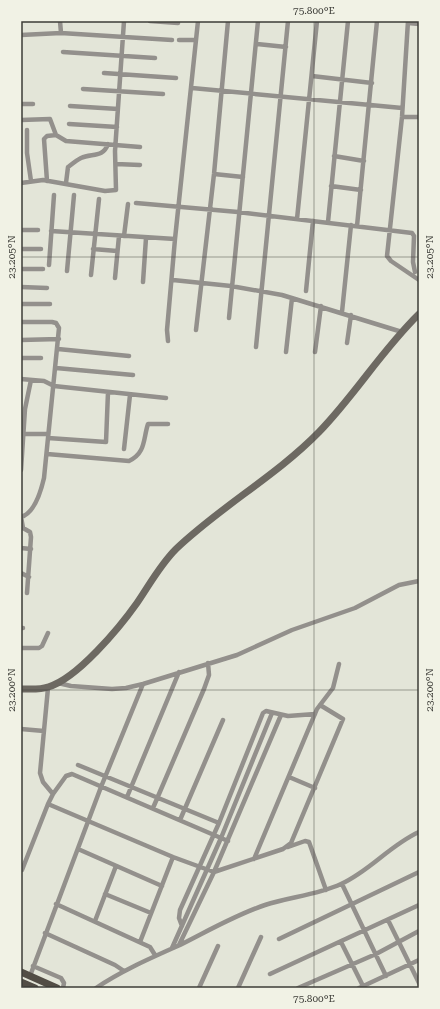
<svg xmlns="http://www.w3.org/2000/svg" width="440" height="1009" font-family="'Roboto Serif',serif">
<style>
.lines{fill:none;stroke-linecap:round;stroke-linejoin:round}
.minor{stroke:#93908c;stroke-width:4.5}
.secondary{stroke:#6d6962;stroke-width:7}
.primary{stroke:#524d45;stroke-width:7}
.ticks{fill:none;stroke:#3c3c37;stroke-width:1;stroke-opacity:0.45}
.neatline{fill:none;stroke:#3c3c37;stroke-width:1.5}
.ticks-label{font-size:10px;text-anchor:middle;fill:#3c3c37}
</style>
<rect width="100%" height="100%" fill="#e3e5d8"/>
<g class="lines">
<!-- minor -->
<path class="minor" d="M60 21 61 33
M150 21 178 23
M408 21 402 117 387 256 391 261 419 280
M408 23 419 24
M21 35 61 33 172 40
M179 40H196
M257 44 286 47
M63 52 155 58
M104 73 176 78
M312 76 372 83
M192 88 402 108
M83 89 163 94
M21 104H33
M70 106 118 109
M402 117H419
M21 120 50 119 56 135 66 141 140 147
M69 124 117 127
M27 130V153L31 181
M334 156 364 161
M116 164 140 165
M214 174 243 177
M47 181 44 139 47 136 56 135
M21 183 43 180 105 191 116 190 115 151 124 21
M66 183 68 167C72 164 77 160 81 158 92 153 103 158 108 144
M331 186 361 190
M136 203 238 212 412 233 414 236 413 262 415 272
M297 219 317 21
M328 222 348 21
M357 226 377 21
M21 230H38
M51 231 175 239
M124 236 128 204
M21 249H41
M93 249 117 251
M49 265 54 195
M21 269H43
M67 271 74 195
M91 275 99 199
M115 278 119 236
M173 280 231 286 282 295 402 332
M143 282 146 238
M21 287 47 288
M306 291 313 221
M21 304H50
M342 312 351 225
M229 318 258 21
M21 322H52L56 323 59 328 44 478C41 491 35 513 21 517
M196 330 214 174 228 21
M21 340 59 339
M168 341 167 330 175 239 198 21
M347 343 351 315
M256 347 288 21
M58 349 129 356
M286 352 292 298
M315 352 321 306
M21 358H41
M56 368 133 375
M21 379 44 381 54 386 166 398
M23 434H48
M48 438 106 442 108 392
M124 449 130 395
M47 454 129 461C146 453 143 439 148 424H168
M21 470 25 409 31 380
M21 517 23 528 30 532 31 537 27 593
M21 548 31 549
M21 573 29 577
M21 628H23
M21 648H39L42 646 48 633
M58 683 71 686 112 689 126 688 143 684 237 655 292 630 355 608 399 585 419 581
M48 688 40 773 43 782 53 794 48 804 173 857 214 872 179 945
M21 729 44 731
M78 765 219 823
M289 777 315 788
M53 794 66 776 72 774 228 841
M127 797 179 672
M153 808 204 689 209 675 208 663
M180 820 223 720
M288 847 305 841 309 842 326 890
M78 849 162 886
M254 859 317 709 333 688 339 664
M22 870 48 804
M214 872 283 849 291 843 343 719 320 705
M214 872 281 715
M342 884 386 976
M105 894 151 913
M56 904 150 947 155 955
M388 920 419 983
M95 921 116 866
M182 926 179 918 180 910 219 823 263 713 266 711 288 716 315 714
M45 933 115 965 124 971
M279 939 419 872
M140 942 173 857
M341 942 364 988
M172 948 221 838 272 713
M33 966 61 978 64 983 63 988
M270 974 419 905
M30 976 101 787 143 684
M96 988C123 970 151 958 180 945 208 931 235 915 265 905 290 897 317 895 341 884 370 871 390 845 419 832
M199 988 218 946
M238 988 261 937
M298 988 376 954 419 931
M359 988 419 960"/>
<!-- secondary -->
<path class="secondary" d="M21 689C30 689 40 690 48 687 77 679 120 627 137 603 150 584 160 565 176 549 221 506 276 476 319 432 355 395 382 350 419 314"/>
<!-- primary -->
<path class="primary" d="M21 972 57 988
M21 982 35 988"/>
</g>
<!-- ticks -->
<path class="ticks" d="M314 21V988M21 257H419M21 690H419"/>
<!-- border -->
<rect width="440" height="1009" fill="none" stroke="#f1f2e5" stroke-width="44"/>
<rect x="22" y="22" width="396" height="965" class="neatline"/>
<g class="ticks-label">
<text x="314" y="14">75.800°E</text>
<text transform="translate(11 257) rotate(-90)" y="4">23.205°N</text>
<text transform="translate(429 257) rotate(-90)" y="4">23.205°N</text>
<text transform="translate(11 690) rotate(-90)" y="4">23.200°N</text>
<text transform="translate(429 690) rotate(-90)" y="4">23.200°N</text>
<text x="314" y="1002">75.800°E</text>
</g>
</svg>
